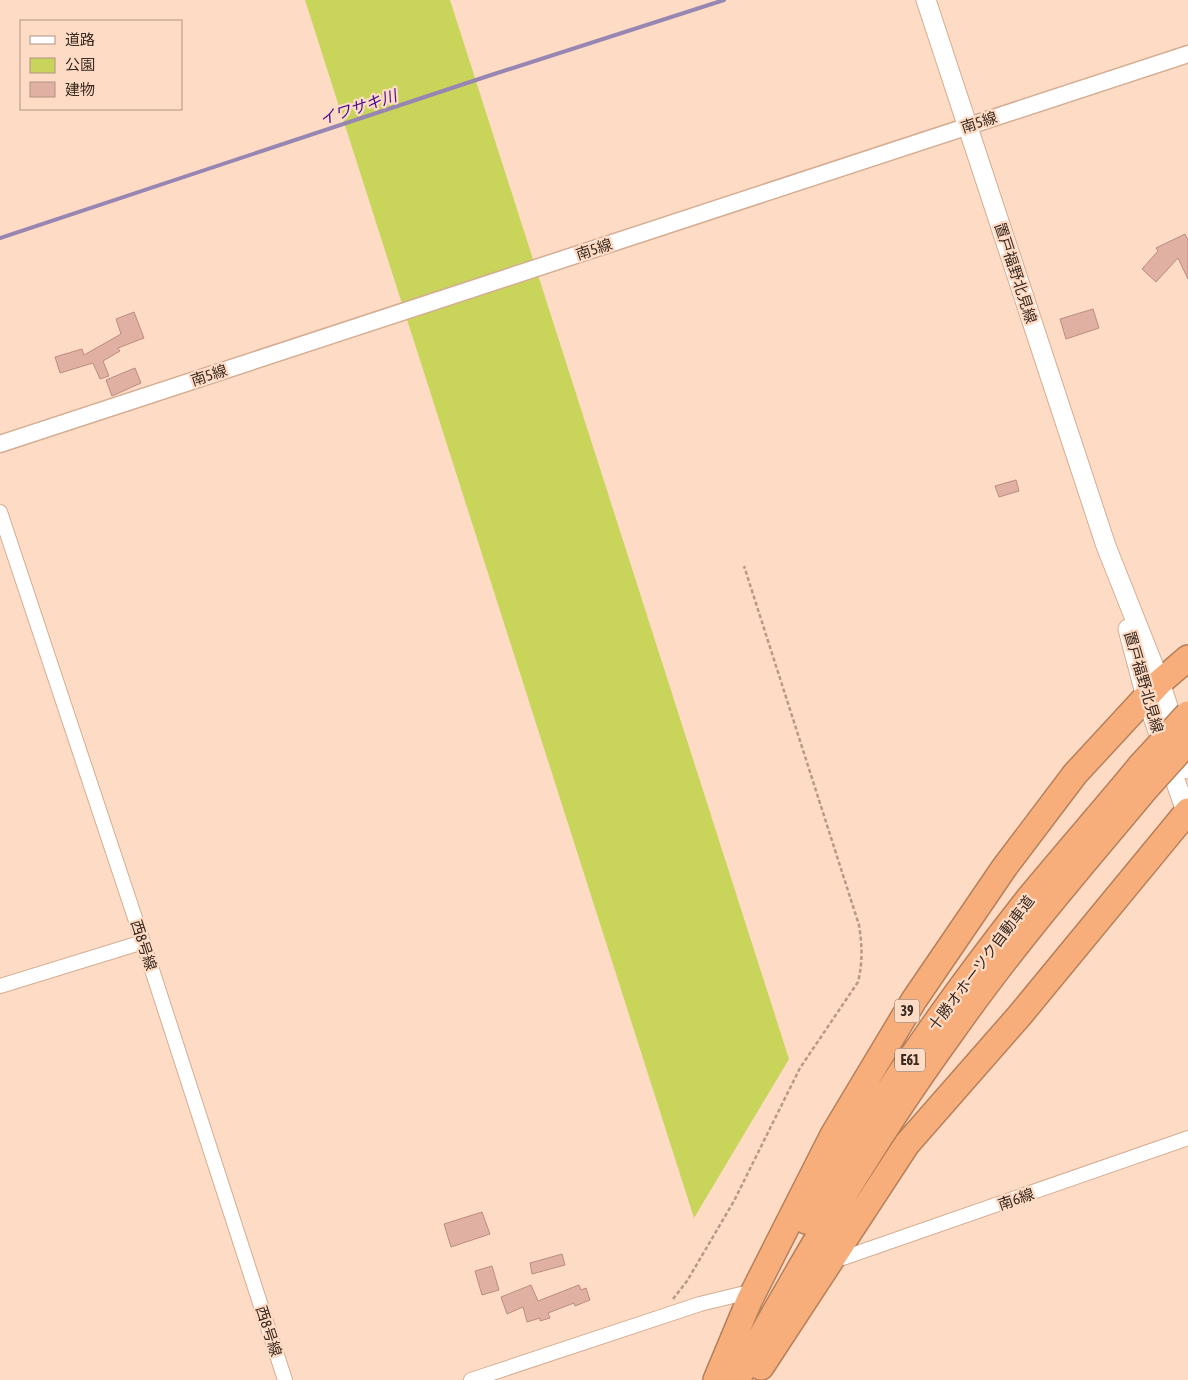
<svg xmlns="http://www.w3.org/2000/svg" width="1188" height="1380" font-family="'Asap Condensed','Noto Sans JP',sans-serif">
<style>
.green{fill:#c8d55a}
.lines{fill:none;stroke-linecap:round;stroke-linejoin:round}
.stream{stroke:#9686b1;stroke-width:4}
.building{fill:#e0b0a3;stroke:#bb8d81}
.minor-casing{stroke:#d5ad92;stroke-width:16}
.tertiary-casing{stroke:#d5ad92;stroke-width:19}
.secondary-casing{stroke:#d5ad92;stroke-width:21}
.motorway-casing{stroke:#b6805b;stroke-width:28}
.path{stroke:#b69a89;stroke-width:2.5;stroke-dasharray:4 2.5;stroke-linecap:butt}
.minor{stroke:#fff;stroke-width:14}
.tertiary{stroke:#fff;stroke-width:16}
.secondary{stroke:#fff;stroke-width:19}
.motorway{stroke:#f8ae7b;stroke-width:25}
.motorway-bridge-casing{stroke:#b6805b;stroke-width:28;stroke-linecap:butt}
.motorway-bridge{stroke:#f8ae7b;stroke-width:25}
.labels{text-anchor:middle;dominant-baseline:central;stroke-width:4.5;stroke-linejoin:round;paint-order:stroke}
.shield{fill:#fddbc5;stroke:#745f52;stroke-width:1}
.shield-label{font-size:14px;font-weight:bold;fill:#3a2a20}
.street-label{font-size:15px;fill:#3a2a20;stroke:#fddbc5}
.water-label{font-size:16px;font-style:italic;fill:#48108f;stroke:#fddbc5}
</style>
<rect width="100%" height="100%" fill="#fddbc5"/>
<!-- green -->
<path class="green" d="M305 0H450L789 1059 694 1218Z"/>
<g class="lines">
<!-- stream -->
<path class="stream" d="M0 238 488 76 724 0"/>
</g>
<!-- building -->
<path class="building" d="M1185 234 1188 240V279L1178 258 1156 282 1142 269 1158 251 1156 248Z
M1093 309 1099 328 1066 339 1060 319Z
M134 312 144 338 118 348 120 351 103 361 109 376 100 379 93 363 60 373 55 357 82 349 84 355 121 334 116 319Z
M135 368 141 383 112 396 106 380Z
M1016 480 1019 491 999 497 995 486Z
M482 1212 490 1234 451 1247 444 1224Z
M562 1254 565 1265 532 1274 530 1263Z
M492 1266 499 1290 482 1295 475 1271Z
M531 1285 538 1301 579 1285 581 1290 586 1288 590 1300 575 1306 574 1303 548 1313 550 1318 540 1321V1318L527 1322 523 1307 507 1314 501 1297Z"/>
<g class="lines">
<defs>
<path id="minor" d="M0 512 143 942 285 1380
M0 986 143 942
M843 1258 1188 1138
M471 1380 700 1304 741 1294"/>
<path id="tertiary" d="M0 444 1188 54"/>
<path id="secondary" d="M926 0 1106 546 1160 682 1188 769
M1128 629 1146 697 1188 817"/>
<path id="motorway" d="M806 1221C873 1109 948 1001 1029 898 1066 853 1104 810 1141 765
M761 1367 907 1144 1020 1015 1188 811
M716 1380 749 1301 833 1135 914 1000 1004 868 1075 774 1160 682 1188 658
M737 1380C803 1261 871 1143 951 1033 1012 946 1081 866 1149 785"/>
</defs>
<!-- minor casing -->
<use href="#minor" class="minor-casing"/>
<!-- tertiary casing -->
<use href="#tertiary" class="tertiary-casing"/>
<!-- secondary casing -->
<use href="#secondary" class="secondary-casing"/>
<!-- motorway casing -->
<use href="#motorway" class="motorway-casing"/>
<!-- path -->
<path class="path" d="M673 1299 687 1281 734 1201 800 1068 858 982C863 961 862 945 859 925L744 566"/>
<!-- minor -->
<use href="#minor" class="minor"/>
<!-- tertiary -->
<use href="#tertiary" class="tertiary"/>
<!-- secondary -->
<use href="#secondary" class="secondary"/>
<!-- motorway -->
<use href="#motorway" class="motorway"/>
<defs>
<path id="motorway-bridge" d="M1141 765 1188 714
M1149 785 1188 742"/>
</defs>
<!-- motorway-bridge casing -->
<use href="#motorway-bridge" class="motorway-bridge-casing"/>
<!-- motorway-bridge -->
<use href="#motorway-bridge" class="motorway-bridge"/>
</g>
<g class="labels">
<!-- shield labels -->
<g class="shield">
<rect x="894.5" y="999.5" width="25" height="23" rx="4"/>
<rect x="895" y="1048.5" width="30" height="23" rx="4"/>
</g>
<g class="shield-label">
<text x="907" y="1011">39</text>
<text x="910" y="1060">E61</text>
</g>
<!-- street labels -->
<g class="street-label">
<text transform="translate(979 122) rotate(-18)">南5線</text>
<text transform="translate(594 249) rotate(-18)">南5線</text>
<text transform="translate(1016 273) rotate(72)">置戸福野北見線</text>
<text transform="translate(209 375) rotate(-18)">南5線</text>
<text transform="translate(1144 682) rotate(74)">置戸福野北見線</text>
<text transform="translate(144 945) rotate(72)">西8号線</text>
<text transform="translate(981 963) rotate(-53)">十勝オホーツク自動車道</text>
<text transform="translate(1016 1199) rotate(-19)">南6線</text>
<text transform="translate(269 1331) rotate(72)">西8号線</text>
</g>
<!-- water labels -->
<g class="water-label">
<text transform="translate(358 107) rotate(-18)">イワサキ川</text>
</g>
</g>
<!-- legend -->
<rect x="20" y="20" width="162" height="90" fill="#fddbc5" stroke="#af9483"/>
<rect x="30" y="36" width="25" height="8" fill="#ffffff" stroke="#af9483"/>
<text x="65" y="45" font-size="15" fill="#3a2a20">道路</text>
<rect x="30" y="58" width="25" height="15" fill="#c8d55a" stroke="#af9483"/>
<text x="65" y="70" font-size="15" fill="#3a2a20">公園</text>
<rect x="30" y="82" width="25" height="15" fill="#e0b0a3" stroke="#af9483"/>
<text x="65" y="95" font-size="15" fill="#3a2a20">建物</text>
</svg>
